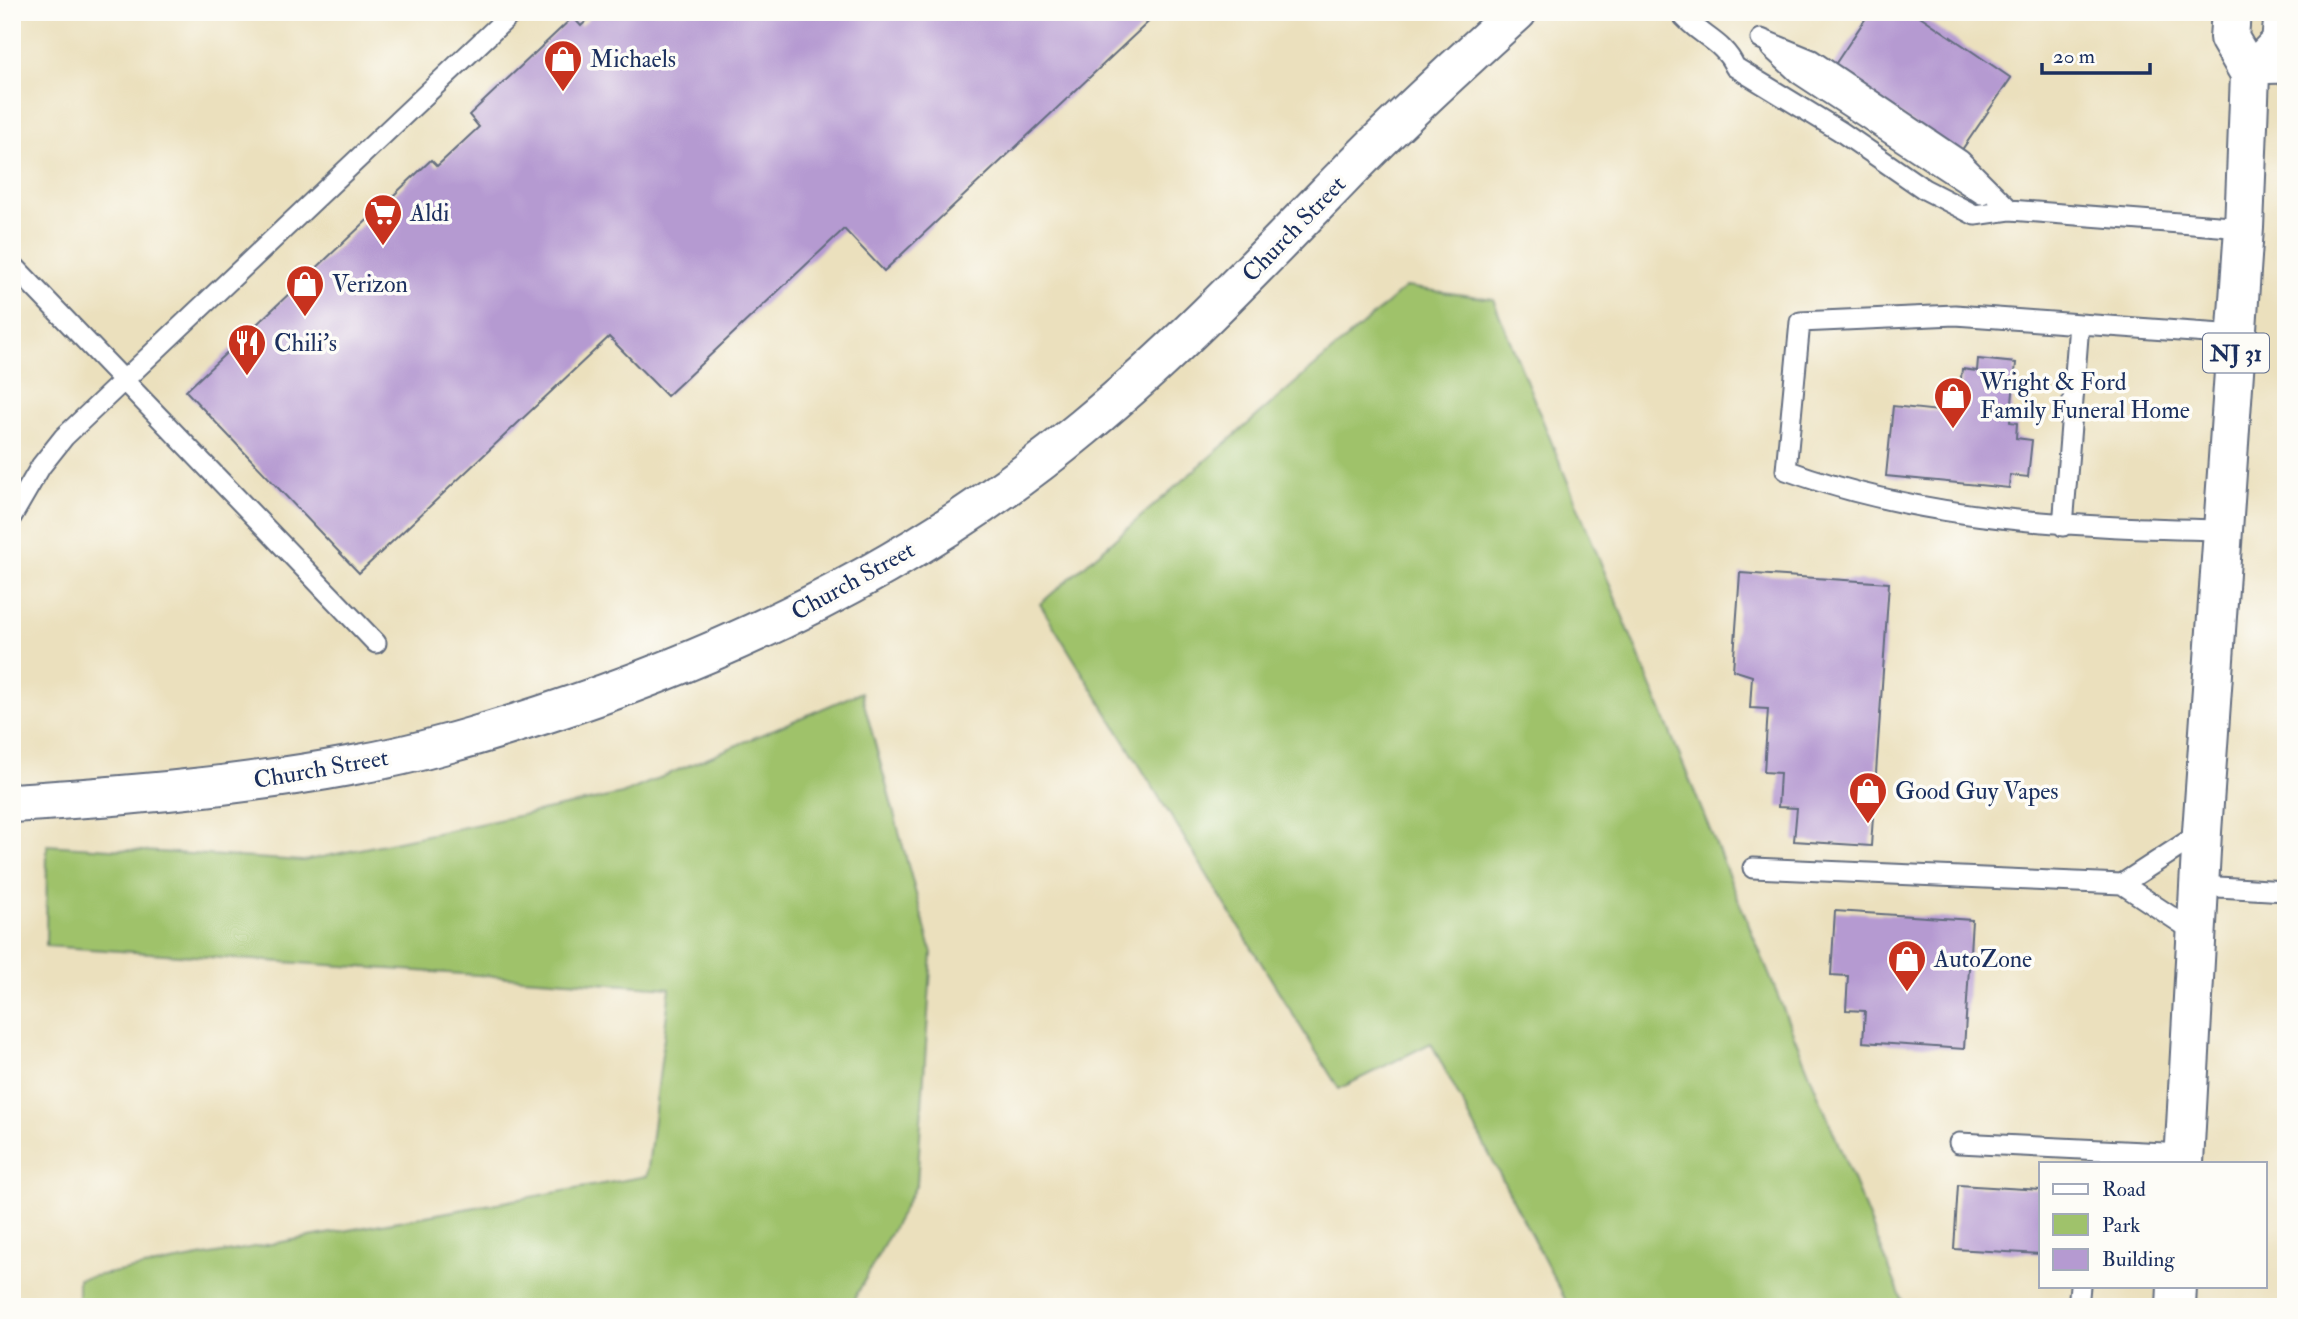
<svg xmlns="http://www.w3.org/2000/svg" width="2298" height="1319" font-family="'IM FELL Double Pica',serif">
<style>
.green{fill:#9fc26b;stroke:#5d7864;stroke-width:2}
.building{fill:#b59ad1}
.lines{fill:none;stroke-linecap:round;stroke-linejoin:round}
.service-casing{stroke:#646d7f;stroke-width:23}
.tertiary-casing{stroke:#646d7f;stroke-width:42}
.trunk-casing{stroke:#646d7f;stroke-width:42}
.service{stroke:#fff;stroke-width:19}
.tertiary{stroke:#fff;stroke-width:38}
.trunk{stroke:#fff;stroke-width:38}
.labels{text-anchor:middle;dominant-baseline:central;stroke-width:7;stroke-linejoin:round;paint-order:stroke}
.shield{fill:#fdfcf7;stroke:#5f6c8c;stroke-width:2}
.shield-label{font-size:23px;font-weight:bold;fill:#1b2f5e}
.poi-label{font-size:24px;fill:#1b2f5e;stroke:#fdfcf7;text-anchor:start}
.street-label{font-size:24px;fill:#1b2f5e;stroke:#fdfcf7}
</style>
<rect width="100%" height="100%" fill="#fdfcf7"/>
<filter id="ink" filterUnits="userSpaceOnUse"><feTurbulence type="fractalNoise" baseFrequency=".0143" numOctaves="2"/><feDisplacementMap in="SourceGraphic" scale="14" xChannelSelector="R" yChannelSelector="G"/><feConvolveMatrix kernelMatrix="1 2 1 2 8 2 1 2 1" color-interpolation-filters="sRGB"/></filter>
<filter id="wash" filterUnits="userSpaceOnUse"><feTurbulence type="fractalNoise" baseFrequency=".00686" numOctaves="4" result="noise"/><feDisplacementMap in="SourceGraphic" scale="28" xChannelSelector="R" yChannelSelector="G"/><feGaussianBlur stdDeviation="1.57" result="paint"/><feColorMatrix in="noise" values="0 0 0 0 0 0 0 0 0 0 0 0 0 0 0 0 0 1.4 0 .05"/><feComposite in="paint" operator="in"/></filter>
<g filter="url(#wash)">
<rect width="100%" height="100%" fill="#ebe0bd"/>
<!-- green -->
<path class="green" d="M1406 287 1493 299 1905 1307H1569L1431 1043 1339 1089 1040 604Z
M861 692 932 953 917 1184 850 1307H78V1279L647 1176 670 988 46 946 47 845 303 861 622 794Z"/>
<g id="blocks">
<!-- building -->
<path class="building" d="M596 12H1159L884 271 844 229 667 396 609 337 359 573 186 391 431 160 437 166 479 127 469 115 573 17 581 26Z
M1870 12H1914L2011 78 1959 154 1832 69Z
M1978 359 2016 363 2010 422 2017 423 2016 438 2032 440 2028 477 2010 475 2009 488 1886 476 1893 406 1957 413 1962 369 1977 371Z
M1740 573 1889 583 1871 846 1794 841 1797 808 1778 807 1780 773 1764 772 1768 709 1750 708 1752 676 1733 670Z
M1835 911 1972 920 1964 1049 1863 1042 1865 1011 1846 1010 1848 976 1831 975Z
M1958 1185 2041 1190V1254L1954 1249Z"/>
</g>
</g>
<g filter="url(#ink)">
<use href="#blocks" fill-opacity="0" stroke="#646d7f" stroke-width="2"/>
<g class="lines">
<defs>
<path id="service" d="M1680 12C1698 36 1723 40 1735 67L1840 131 1924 189 1975 215 2010 210 2244 228
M1761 39 1812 60 1960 160 2010 210
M1771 48 1799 74 1982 194
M2251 74 2286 73
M12 264 376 643
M12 516 41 466 64 437 513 12
M2063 526 2079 324
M2225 530C2075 527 1929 522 1786 470L1800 322 1955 315 2236 335
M1753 868 2122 884 2202 832
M2122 884 2199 935
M2201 886 2286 891
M1959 1143 2185 1154
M2078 1307 2080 1286"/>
<path id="tertiary" d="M12 803C127 796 241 786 354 765 418 754 480 735 542 715 737 652 926 559 1084 427 1175 352 1256 267 1338 182 1395 123 1456 67 1517 12"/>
<path id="trunk" d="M2250 74 2281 42 2284 12
M2184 1163 2202 832 2244 228 2250 74 2229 38 2231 12
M2176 1307 2177 1286"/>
</defs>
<!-- service casing -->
<use href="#service" class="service-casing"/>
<!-- tertiary casing -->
<use href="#tertiary" class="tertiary-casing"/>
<!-- trunk casing -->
<use href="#trunk" class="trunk-casing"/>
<!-- service -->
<use href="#service" class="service"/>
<!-- tertiary -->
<use href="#tertiary" class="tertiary"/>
<!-- trunk -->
<use href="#trunk" class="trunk"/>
</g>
</g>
<!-- icons -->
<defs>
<symbol id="shop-pin" viewBox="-11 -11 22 30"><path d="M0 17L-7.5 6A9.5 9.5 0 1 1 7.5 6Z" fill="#c8321e" stroke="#fdfcf7"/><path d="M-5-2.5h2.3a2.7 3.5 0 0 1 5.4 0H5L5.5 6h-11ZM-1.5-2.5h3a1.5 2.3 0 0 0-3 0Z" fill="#fff"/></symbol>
<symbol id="supermarket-pin" viewBox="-11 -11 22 30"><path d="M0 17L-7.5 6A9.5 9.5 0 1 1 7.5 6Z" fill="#c8321e" stroke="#fdfcf7"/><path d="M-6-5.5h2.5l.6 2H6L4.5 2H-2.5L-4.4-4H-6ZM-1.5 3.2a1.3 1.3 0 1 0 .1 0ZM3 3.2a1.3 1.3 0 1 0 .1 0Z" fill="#fff"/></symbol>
<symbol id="restaurant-pin" viewBox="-11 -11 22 30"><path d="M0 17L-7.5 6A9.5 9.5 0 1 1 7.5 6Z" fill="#c8321e" stroke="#fdfcf7"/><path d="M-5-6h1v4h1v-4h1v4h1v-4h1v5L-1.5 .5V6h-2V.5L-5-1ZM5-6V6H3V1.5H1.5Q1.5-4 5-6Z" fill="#fff"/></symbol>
</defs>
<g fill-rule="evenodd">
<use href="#shop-pin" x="541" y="37" width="44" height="60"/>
<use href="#supermarket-pin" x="361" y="191" width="44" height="60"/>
<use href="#shop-pin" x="283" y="262" width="44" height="60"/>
<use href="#restaurant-pin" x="225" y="321" width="44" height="60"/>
<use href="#shop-pin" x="1931" y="374" width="44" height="60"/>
<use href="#shop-pin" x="1846" y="769" width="44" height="60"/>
<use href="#shop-pin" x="1885" y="937" width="44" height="60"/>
</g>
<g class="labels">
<!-- shield labels -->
<rect class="shield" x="2203" y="333.5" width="66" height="39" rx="5"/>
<g class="shield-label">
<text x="2236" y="353">NJ 31</text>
</g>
<!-- poi labels -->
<g class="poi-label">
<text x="590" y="59">Michaels</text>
<text x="410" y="213">Aldi</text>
<text x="332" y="284">Verizon</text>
<text x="274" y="343">Chili's</text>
<text x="1980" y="382">Wright &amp; Ford<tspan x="1980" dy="28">Family Funeral Home</tspan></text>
<text x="1895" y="791">Good Guy Vapes</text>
<text x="1934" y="959">AutoZone</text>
</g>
<!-- street labels -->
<g class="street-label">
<text transform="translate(1294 229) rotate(-46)">Church Street</text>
<text transform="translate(853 581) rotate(-29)">Church Street</text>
<text transform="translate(321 769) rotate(-10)">Church Street</text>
</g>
</g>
<!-- margin -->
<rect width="2298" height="1319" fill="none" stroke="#fdfcf7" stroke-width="42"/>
<!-- legend -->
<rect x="2039" y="1162" width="228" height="126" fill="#fdfcf7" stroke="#a3aaba" stroke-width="2"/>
<rect x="2053" y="1184" width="35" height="10" fill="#ffffff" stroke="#a3aaba" stroke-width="2"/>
<text x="2102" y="1196" font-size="21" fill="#1b2f5e">Road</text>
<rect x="2053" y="1214" width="35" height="21" fill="#9fc26b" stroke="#a3aaba" stroke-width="2"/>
<text x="2102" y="1232" font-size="21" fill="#1b2f5e">Park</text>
<rect x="2053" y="1249" width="35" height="21" fill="#b59ad1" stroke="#a3aaba" stroke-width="2"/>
<text x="2102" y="1266" font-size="21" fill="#1b2f5e">Building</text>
<!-- scale -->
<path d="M2042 63v10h108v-10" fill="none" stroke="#1b2f5e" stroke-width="3.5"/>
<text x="2053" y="63" font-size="21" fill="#1b2f5e" stroke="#fdfcf7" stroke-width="5" paint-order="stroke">20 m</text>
</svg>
